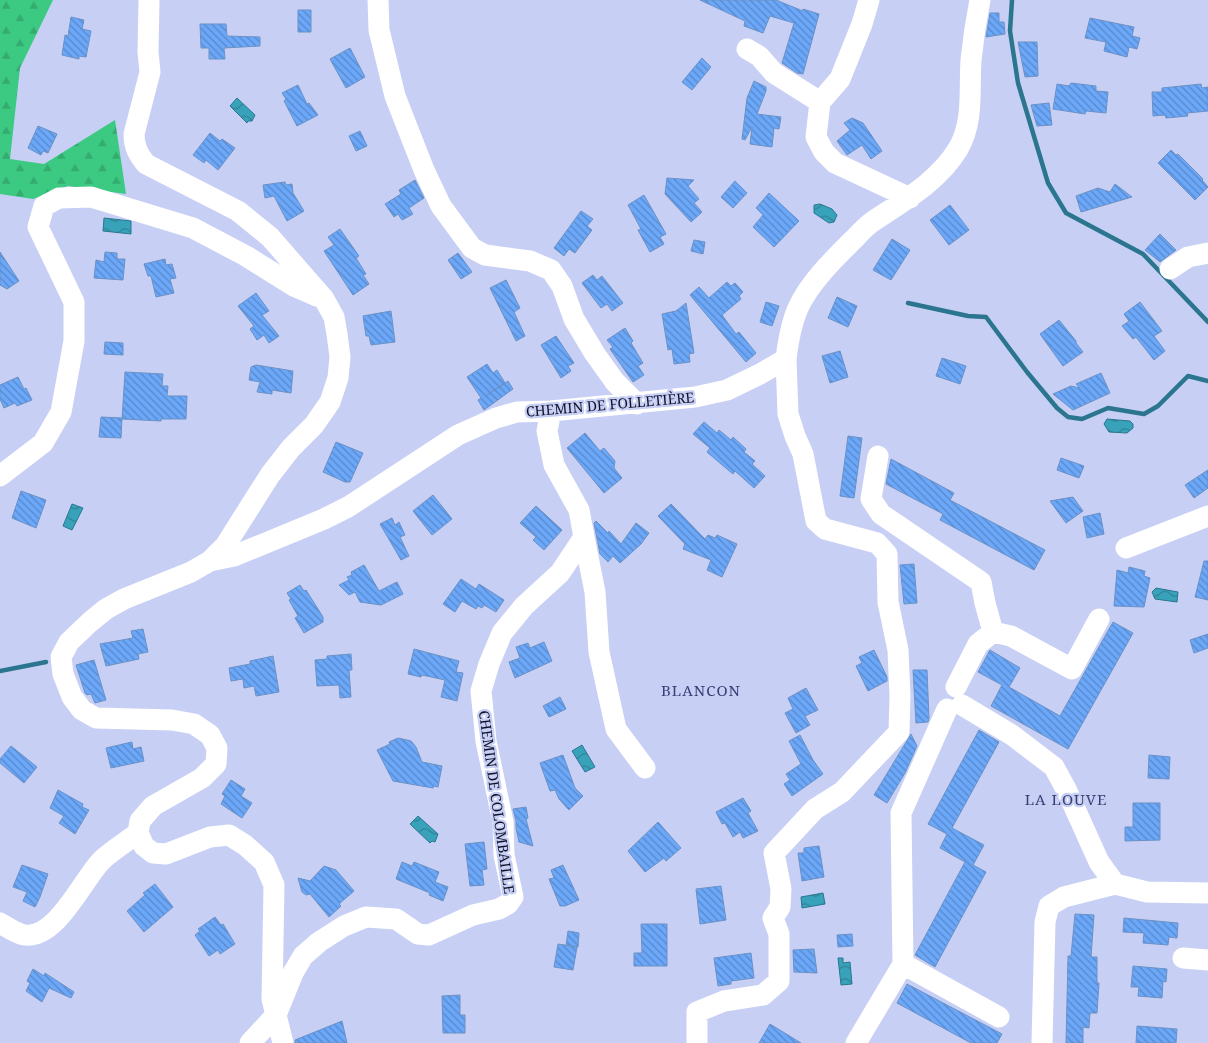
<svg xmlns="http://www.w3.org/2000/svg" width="1208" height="1043" font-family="'Noto Serif',serif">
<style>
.forest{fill:url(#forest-firs)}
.water{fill:url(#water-waves);stroke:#2b768e}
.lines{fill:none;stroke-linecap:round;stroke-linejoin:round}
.stream{stroke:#2b768e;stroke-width:4.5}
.building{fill:url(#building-back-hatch);stroke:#6b91c5}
.minor{stroke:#fff;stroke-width:21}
.labels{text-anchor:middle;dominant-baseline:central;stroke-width:4.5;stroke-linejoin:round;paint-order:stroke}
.street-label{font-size:14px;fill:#0e1026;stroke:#c7cff5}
.neighbourhood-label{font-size:15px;letter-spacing:1px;fill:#393f74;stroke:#c7cff5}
</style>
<defs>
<pattern id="forest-firs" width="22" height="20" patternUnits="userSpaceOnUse" patternTransform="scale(1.25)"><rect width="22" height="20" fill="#3cc982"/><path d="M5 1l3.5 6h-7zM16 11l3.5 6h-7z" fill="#34ac70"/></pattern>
<pattern id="water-waves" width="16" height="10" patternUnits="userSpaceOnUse" patternTransform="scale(1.25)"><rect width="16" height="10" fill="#38a2ba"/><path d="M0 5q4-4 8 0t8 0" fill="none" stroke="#2e8397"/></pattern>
<pattern id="building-back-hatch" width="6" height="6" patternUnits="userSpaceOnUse" patternTransform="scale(1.25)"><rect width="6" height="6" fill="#6ca8f9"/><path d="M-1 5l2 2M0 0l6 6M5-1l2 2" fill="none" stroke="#5787c9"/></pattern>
</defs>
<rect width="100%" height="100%" fill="#c7cff5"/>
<!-- forest -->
<path class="forest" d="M0 0H53L20 68 10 159 44 164 115 120 126 194 68 186 33 199 0 194Z"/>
<!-- water -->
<path class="water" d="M237 98 255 115 252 121H248L247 123 230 106Z
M820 204 832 209 837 215 834 222 829 223 814 213V205Z
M104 218 131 221V234L103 231Z
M1107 419 1130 421 1133 424V428L1127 433 1109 432 1104 424Z
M72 504 83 508 72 530 63 526Z
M1156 588 1178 592 1177 602 1155 599 1152 592Z
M582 745 595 767 585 772 572 751Z
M418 816 438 834 435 842 432 841 430 843 410 824Z
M823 893 825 904 802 908 801 897Z
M838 958H843V963L850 962 852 984 841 985Z"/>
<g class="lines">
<!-- stream -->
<path class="stream" d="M1012 0 1010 31 1018 83 1048 183 1066 213 1143 254 1208 322
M908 303 968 316 986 317 1027 372 1057 408 1068 417 1082 419 1108 408 1144 414 1158 406 1188 376 1208 381
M0 671 46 662"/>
</g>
<!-- building -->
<path class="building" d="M700 0H776L803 11V9L819 14 803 74 797 73 782 63 794 23 770 16 763 33 744 26 745 21Z
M298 10H311V32H298Z
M990 13H999V22H1004L1005 34 986 37Z
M71 17 84 20 82 29 91 31 86 57 79 56V59L62 55 65 35 68 36Z
M1090 18 1134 27 1132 36 1140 38 1137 49 1129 47 1127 57 1104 51 1106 42 1085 38Z
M200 24H226L227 36 260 37V46L224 48 225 59H209V48H201Z
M1018 42H1037L1038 76 1025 77Z
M350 48 365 77 346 88 330 59Z
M702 58 711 67 692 90 682 82Z
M754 81 766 87V91L757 114 781 117 779 129 774 128 772 147 750 144 752 127 745 140 742 139 747 98Z
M1071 83 1096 86V91L1108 92 1106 113 1086 111 1085 114 1053 109 1057 84 1069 86Z
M1201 84 1202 88 1208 87V111L1187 113 1188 116 1166 118 1165 115 1153 116 1152 92H1162V88Z
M298 85 307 104 309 103 318 115 297 126 284 101 286 99 282 93Z
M1049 103 1052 125 1037 126 1031 105Z
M852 118 863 123 882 151 871 159 862 145 847 155 837 141 850 130 844 123Z
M38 126 57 134 48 153 43 151 41 155 28 148Z
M360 131 367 146 356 151 349 136Z
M210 133 220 141 222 139 235 148 218 170 206 160 204 163 193 155Z
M1171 150 1176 155 1178 154 1203 179 1202 180 1208 187 1195 200 1158 163Z
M667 178 694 180 688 186 699 199 694 203 702 212 691 222 665 194Z
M415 180 424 198 409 208 413 214 402 220 398 214 394 217 385 204 401 194 399 190Z
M735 181 747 193 733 208 721 197Z
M285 182 286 185 292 184 293 193 304 211 287 221 274 196 265 198 263 185Z
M1115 184 1132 197 1081 212 1076 196 1098 188 1110 192Z
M769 193 799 221 774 247 753 227 763 215 756 208Z
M644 195 666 234 660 237 664 244 650 252 638 230 641 229 628 205Z
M950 205 969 230 949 245 930 220Z
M581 211 593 219 587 226 592 230 575 253 569 249 564 256 554 248Z
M340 229 359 256 356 258 366 274 363 275 369 284 353 295 324 251 334 245 328 237Z
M1160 234 1176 250 1160 262 1145 250Z
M892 239 910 250 891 280 873 270Z
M694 240 705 242 703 254 691 251Z
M0 252 19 281 7 289 0 285Z
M105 252 117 253V259H125L123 280 94 278 96 260 104 262Z
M458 253 472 272 461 279 448 260Z
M165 259 166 265 172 264 176 278 170 279 174 293 156 297 151 276H148L144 264Z
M593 275 597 280 602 276 623 303 612 311 607 304 601 308 582 283Z
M506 280 520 308 514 312 525 336 516 341 490 288Z
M727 282 731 286 735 283 743 292 739 296 741 299 722 315 736 334 739 332 756 353 746 362 690 295 699 287 709 298Z
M256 293 269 311 262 315 279 336 269 343 264 335 257 340 250 329 254 326 238 306Z
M837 297 857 306 848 327 828 318Z
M766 302 779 306 772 326 760 322Z
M1140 302 1162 331 1154 336 1165 351 1154 360 1136 337 1133 339 1122 326 1129 321 1124 314Z
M686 303 694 353 689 354 690 362 674 364 672 349 668 350 662 314 676 311Z
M391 311 395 342 371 345 369 336H366L363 316Z
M1059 320 1076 341V343L1083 352 1063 366 1040 334Z
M625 328 633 341 631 343 643 363 638 366 644 375 633 382 610 349 613 347 607 340Z
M556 336 574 363 568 366 571 371 561 378 541 345Z
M105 342 123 343V355L104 354Z
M840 351 848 377 830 383 822 356Z
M942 358 966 366 960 384 936 376Z
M487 364 493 373 497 370 505 383 487 395 508 381 513 389 484 410 478 400 481 398 467 377Z
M256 365 293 371 291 393 272 390V394L257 392 260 382 249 380 251 367Z
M125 372 163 374 162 386H168L167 396H187L186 419H161V421L122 419Z
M1101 373 1110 393 1073 410 1053 394 1071 386 1080 388 1076 384Z
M18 377 24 389 26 388 32 400 17 406 15 403 4 408 0 399V385Z
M101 417 122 418 121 438 99 437Z
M704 422 717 433 719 430 731 440 733 437 746 449 744 452 755 461 752 464 765 476 754 488 735 471 733 474 721 464 707 452 710 448 693 434Z
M585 433 600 451 604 448 615 461 614 468 622 478 604 493 567 448Z
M848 436 862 438 854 498 840 496Z
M336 442 363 453 350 482H345L323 472Z
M1061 458 1084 466 1079 478 1057 470Z
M891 459 954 493 950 500 1045 550 1034 570 940 520 943 514 886 484Z
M1208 470V488L1194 498 1185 485Z
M21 491 46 500 36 528 12 518Z
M433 495 452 519 432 535 413 511Z
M1073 497 1083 511 1066 523 1050 501Z
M671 504 705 539 708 535 715 538 717 535 737 544 722 577 707 570 711 560 683 549 685 544 658 516Z
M536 506 562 530 544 550 533 540 536 537 520 523Z
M1100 513 1104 534 1087 538 1083 517Z
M392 518 395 525 399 522 405 535 400 537 409 556 401 560 380 524Z
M596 521 608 533 609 531 621 544 636 523 649 533 641 544 620 563 613 556 608 562 600 554 594 523Z
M1204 561H1208V600L1195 597Z
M914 564 917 603 904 604 900 565Z
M364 565 379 591 397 582 403 594 381 605 360 602 355 592 349 595 339 585 349 580 347 577 352 575 351 572Z
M1129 567 1145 571 1144 576 1150 578 1144 607 1114 606 1117 570 1128 573Z
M461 579 476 589 479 584 504 600 496 612 484 605 482 608 478 606 476 609 462 601 455 612 443 604Z
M300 585 304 591 306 590 323 617V622L304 633 295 618 298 616 289 600 291 599 287 593Z
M1113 622 1133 633 1068 749 991 706 1002 685 978 672 990 650 1020 668 1009 687 1060 716Z
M143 629 148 652 138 654 139 659 106 666 100 644 133 638 131 631Z
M1208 634V648L1194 653 1190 640Z
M544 642 552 661 515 678 509 662 520 658 516 647 528 643 530 648Z
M414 649 459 661 456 672 463 673 457 701 441 697 445 680 422 675 421 677 408 674Z
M874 650 887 677V681L868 691 856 666 862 663 859 657Z
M351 654 352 670H349L351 697 340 698 339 685 317 686 315 660 327 659V656Z
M273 656 279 692 256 696 254 686 244 688 243 679 231 681 229 668 250 664V661Z
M94 660 106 700 95 703 91 694 87 695 85 693 76 665Z
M913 670H927L929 718 928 722 916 723Z
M806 688 818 710 805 716 810 725 796 733 785 713 793 709 788 698Z
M560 697 566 709 549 717 543 706Z
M979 730 999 742 952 828 984 845 973 865 986 872 935 967 915 955 965 862 940 848 947 834 928 824Z
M911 734 917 746 905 773 887 803 874 795Z
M800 735 813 760 823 774 792 796 784 784 790 780 786 774 801 764 789 741Z
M398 738 411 741 416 747 422 762 442 766 438 787 434 786 433 788 393 781 377 750 390 744 389 742Z
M132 742 133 749 141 747 144 761 111 768 106 748Z
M11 746 37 767 24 783 0 763V759Z
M563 755 575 788 583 796 569 810 559 799 555 790 550 791 540 763Z
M1149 755 1170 757 1169 779 1148 778Z
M231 780 245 789 241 796 252 803 242 818 221 804 225 796 222 794Z
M58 790 83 804 82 807 89 810 75 834 59 823 64 816 50 808Z
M743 798 751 811 748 813 758 831 743 838 740 832 733 837 725 823 722 824 716 812Z
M1133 803H1160V840L1125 841V827H1133Z
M526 807 528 818 526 819 533 846 519 842 516 828V821L513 809Z
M658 822 681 848 666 861 664 858 645 872 628 851Z
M484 842 487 869 482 870 484 885 470 886 465 844Z
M819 846 824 877 802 881 798 853H804V848Z
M402 862 412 866 414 862 439 872 435 882 448 887 443 901 429 895 430 893 396 879Z
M22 865 48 874 40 897 35 907 23 901 27 892 13 887Z
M563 865 579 900 565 906H560L549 879 554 878 551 870Z
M324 866 336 870 354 891 339 904 341 906 329 917 310 894 306 895 302 892 298 878 310 881Z
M155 884 173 907 144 932 127 911 145 895 143 893Z
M721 886 726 920 700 924 696 889Z
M1075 914 1094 915 1091 957H1097V983H1099L1097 1013H1090L1089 1028 1083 1027V1043H1066L1068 956H1071Z
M215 917 221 925 223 924 235 944 220 954 218 950 209 956 195 935 200 931 198 929Z
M1124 918 1178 923 1177 938 1169 937 1168 945 1143 943 1144 933 1123 932Z
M641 924H667V966H634V953H642Z
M568 931 579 933 578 947 566 945Z
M852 934 853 946 838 947 837 935Z
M558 944 577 947 573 970 554 967Z
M814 949 817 973 794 972 793 950Z
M751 953 754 978 731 981V984L718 986 714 958Z
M1133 966 1167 969 1166 982 1163 981 1162 998 1138 996 1139 987H1131Z
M33 969 44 976 45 973 74 992 71 998 49 988 42 1002 26 991 30 983 27 981Z
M907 984 1002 1034 997 1043H971L897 1003Z
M460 995V1015H465V1033H443L442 996Z
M342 1021 347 1043H295V1040Z
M770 1024 801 1043H759Z
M1137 1026 1177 1029 1176 1043H1136Z"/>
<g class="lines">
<!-- minor -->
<path class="minor" d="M149 0 148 52 150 72 134 134C134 147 138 154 146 164L238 211 270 237 324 299 334 317 337 334 340 357 338 378 330 402 314 425 291 448 270 475 225 546 210 561 191 572 124 599 106 609 90 622 69 642 61 657 63 674 72 697 82 710 96 718 172 720 194 724 210 735 217 748 216 764 202 778 153 806 140 821 138 833 144 846 153 853 166 854 210 837 229 835 245 845 264 862 274 885 272 999 283 1043
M378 0 379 30 395 96 424 170 441 206 472 248 485 255 530 261 551 270 562 286 574 319 595 354 615 382 637 404
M747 49 759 56 774 73 820 102 816 137 824 152 835 163 910 198
M820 102 840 79 862 24 869 0
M1170 269 1188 257 1208 253
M878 456 871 499 881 514 981 582 985 603 993 632
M0 476 43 443 61 412 74 341V302L38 227 44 206 59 198 91 197 193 228 246 256 294 286 317 296
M584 537 595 592 599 652 616 729 645 768
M1126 548 1208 516
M210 561 234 556 324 519 348 507 458 435 496 418 517 412 551 411 695 397 727 390 760 374 786 359C788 342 791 324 798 308 810 282 833 260 853 240 859 234 865 227 872 222 903 201 938 182 958 149 974 122 969 90 971 60 973 40 976 20 980 0
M956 687 978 644 993 632 1011 636 1072 669 1099 619
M962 705 1012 735 1054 767 1067 791 1099 862 1115 884 1147 892 1208 893
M947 709 901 813 903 964 999 1017
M0 923C7 927 15 933 24 935 56 940 82 881 101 861 111 851 126 842 138 833
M1183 958 1208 960
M250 1043 276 1015 293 973 303 956 319 942 344 926 366 917 396 919 418 934 429 935 473 915 499 909 508 904 513 897 504 855 503 822 486 741 481 691 489 664 502 633 524 606 560 573 584 537 579 510 554 465 547 431 551 411
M697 1043V1012L724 1001 763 995 779 981V934L773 918 780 907 781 889 774 853 815 809 842 792 899 732 900 696 898 650 888 602 887 554 877 543 825 529 816 521 803 454 795 436 788 414 786 359
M856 1043 903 964
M1042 1043 1045 922 1049 906 1064 897 1115 884"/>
</g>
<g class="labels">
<!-- street labels -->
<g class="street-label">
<text transform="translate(610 404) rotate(-5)">CHEMIN DE FOLLETIÈRE</text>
<text transform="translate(497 802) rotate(82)">CHEMIN DE COLOMBAILLE</text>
</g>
<!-- neighbourhood labels -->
<g class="neighbourhood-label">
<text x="701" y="690">BLANCON</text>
<text x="1066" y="799">LA LOUVE</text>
</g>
</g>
</svg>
